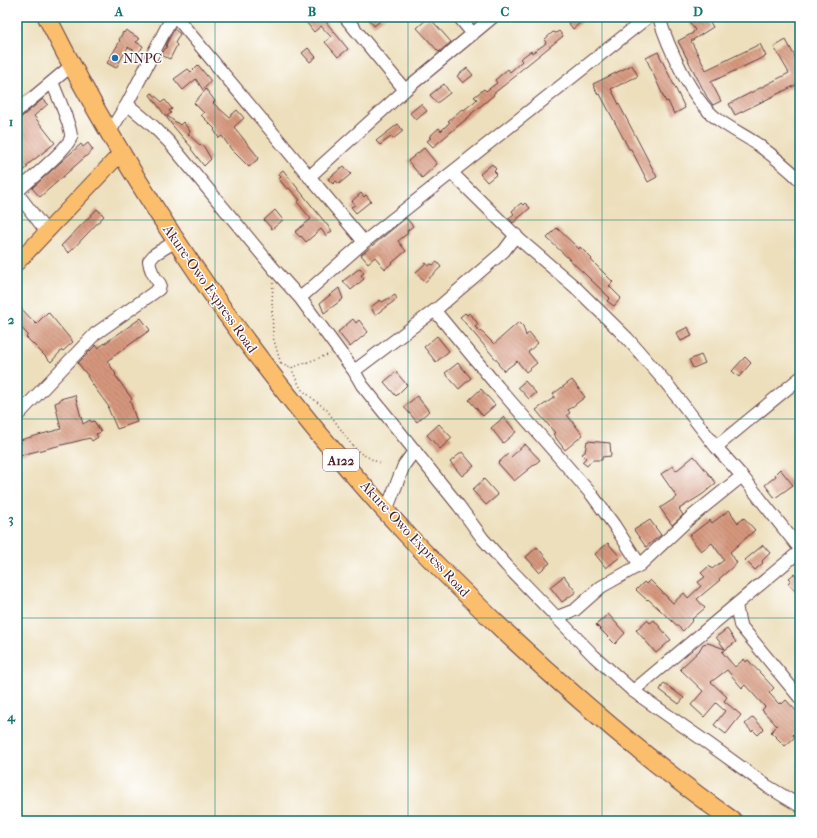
<svg xmlns="http://www.w3.org/2000/svg" width="817" height="838" font-family="'IM FELL French Canon',serif">
<style>
.building{fill:url(#building-back-hatch)}
.lines{fill:none;stroke-linecap:round;stroke-linejoin:round}
.minor-casing{stroke:#623c41;stroke-width:14}
.major-casing{stroke:#623c41;stroke-width:17}
.highway-casing{stroke:#623c41;stroke-width:20}
.path{stroke:#623c41;stroke-width:1.5;stroke-dasharray:1 3;stroke-linecap:butt}
.minor{stroke:#fff;stroke-width:12}
.major{stroke:#fabe6d;stroke-width:15}
.highway{stroke:#fabe6d;stroke-width:18}
.grid{fill:none;stroke:#0f766e;stroke-width:1;stroke-opacity:0.55}
.poi-dot{fill:#1f6fb2;stroke:#fff;stroke-width:1.5}
.labels{text-anchor:middle;dominant-baseline:central;stroke-width:3;stroke-linejoin:round;paint-order:stroke}
.shield{fill:#fff;stroke:#80626b;stroke-width:1}
.shield-label{font-size:13px;font-weight:bold;fill:#4a1f2b}
.poi-label{font-size:14px;fill:#4a1f2b;stroke:#fff;text-anchor:start}
.street-label{font-size:14px;fill:#4a1f2b;stroke:#fff}
.neatline{fill:none;stroke:#0f766e;stroke-width:1.5}
.grid-label{font-size:13px;text-anchor:middle;font-weight:bold;fill:#0f766e}
</style>
<defs>
<pattern id="building-back-hatch" width="6" height="6" patternUnits="userSpaceOnUse"><rect width="6" height="6" fill="#d6977d"/><path d="M-1 5l2 2M0 0l6 6M5-1l2 2" fill="none" stroke="#b07b67"/></pattern>
</defs>
<rect width="100%" height="100%" fill="#fff"/>
<filter id="ink" filterUnits="userSpaceOnUse"><feTurbulence type="fractalNoise" baseFrequency=".025" numOctaves="2"/><feDisplacementMap in="SourceGraphic" scale="8" xChannelSelector="R" yChannelSelector="G"/><feConvolveMatrix kernelMatrix="1 2 1 2 8 2 1 2 1" color-interpolation-filters="sRGB"/></filter>
<filter id="wash" filterUnits="userSpaceOnUse"><feTurbulence type="fractalNoise" baseFrequency=".012" numOctaves="4" result="noise"/><feDisplacementMap in="SourceGraphic" scale="16" xChannelSelector="R" yChannelSelector="G"/><feGaussianBlur stdDeviation="0.9" result="paint"/><feColorMatrix in="noise" values="0 0 0 0 0 0 0 0 0 0 0 0 0 0 0 0 0 1.4 0 .05"/><feComposite in="paint" operator="in"/></filter>
<g filter="url(#wash)">
<rect width="100%" height="100%" fill="#eddfbc"/>
<g id="blocks">
<!-- building -->
<path class="building" d="M302 17H322L348 49 338 57 325 42 331 37 321 26 314 32Z
M367 17H385L374 26Z
M429 17 451 42 439 52 417 28Z
M572 17H587L573 29 567 21Z
M686 17H707L713 27 691 41 706 70 760 44 766 56 711 82 721 101 713 105 707 97 678 41 693 33V32L695 30Z
M174 29 180 34 175 43 177 45 170 59 161 55 167 46 166 45Z
M126 30 140 39 136 42 143 46 139 53 128 47 116 68 107 63 120 41 119 40 123 32 124 33Z
M559 31 563 36 516 74 517 75 493 94 494 95 471 114V115L433 147 427 141 431 138 429 137 439 128 441 131 450 122 448 121 462 109 464 110 474 102 477 99 474 97 484 89 486 91 497 83 495 80 508 69 510 72 520 63 522 61 520 59 531 51 532 53 545 44 546 42 544 40 553 32 556 33Z
M786 40 800 66V83L735 115 729 104 789 73 774 47Z
M308 48 316 57 310 62 302 53Z
M658 52 685 108 674 114 668 101 666 102 646 58Z
M198 65 211 81 203 90 196 79 183 90 174 79 188 69 191 72Z
M632 65 638 76 611 89 657 177 648 182 631 149H629L600 94 598 95 593 84Z
M467 68 473 75 463 83 457 76Z
M444 84 450 93 437 103 430 95Z
M206 89 215 101 213 103 229 117 237 110 244 118 234 127 259 158 249 167 231 149 222 136 219 138 214 130 215 129 201 115 204 113 194 103Z
M152 93 162 102 165 100 172 109 169 111 171 113 167 116 180 125 183 122 190 131 188 134 201 146 203 145 211 159 204 166 191 149 192 148 173 126 150 95Z
M43 99 48 104 34 116 55 143 26 166 28 167 21 173 17 168V121Z
M421 104 427 111 416 120 410 113Z
M398 124 403 131 393 139 391 137 380 145 376 141Z
M88 143 93 150 40 197 32 188 81 144 83 147Z
M424 148 437 164 422 178 408 161Z
M492 164 496 169 494 171 497 174 487 182 480 174Z
M344 166 351 174 339 184 336 181 333 184 328 179Z
M283 170 332 231 326 236 321 229 306 242 301 236 300 237 295 232 311 219 297 202 300 200 289 188 287 189 279 179 281 177 278 174Z
M361 193 364 197 366 195 371 201 356 213 351 207 355 205 352 201Z
M521 203 523 205 525 203 530 208 513 223 509 218 514 214 512 211Z
M97 209 104 216 69 253 61 246Z
M275 210 283 220 272 229 264 220Z
M406 218 413 226 407 231 408 233 398 241 406 251 385 269 375 257 368 263 361 255Z
M557 228 579 249 580 247 592 259 591 260 613 282 609 286 621 298 614 306 607 301 610 298 547 238Z
M437 262 441 267 425 282 416 272 426 263 428 266 431 264 433 265Z
M360 268 364 273 361 275 364 279 351 290 343 281Z
M339 288 343 299 324 313 320 303Z
M395 295 397 299 375 315 371 307 380 300 382 302Z
M17 304 36 324 48 312 73 342 63 351 62 350 51 362 26 337 28 335 17 323Z
M465 313 467 315 470 313 478 324 475 327 484 334 494 344 519 322 523 326 526 336 529 332 538 343 528 352 537 363 526 372 517 361 504 371 498 364 499 363 460 317Z
M141 318 150 330 107 361 116 374 115 375 132 399 130 401 137 422 117 429 108 408 109 407 95 388 87 376H88L78 363 96 345 98 348Z
M353 319 356 323 359 320 368 332 350 347 338 332Z
M688 327 692 336 681 341 676 333Z
M437 336 449 351 436 362 424 347Z
M701 355 705 363 693 368 689 360Z
M745 357 751 363 739 377 732 371Z
M458 363 471 378 459 389 445 373Z
M396 372 407 385 396 396 384 382Z
M572 380 585 397 568 410 570 413 567 415 583 435 565 450 553 434 555 433 536 410 555 397 553 394Z
M525 381 536 393 529 399 518 387Z
M481 389 495 405 483 416 469 400Z
M75 395 83 424 90 420 91 422 94 421 101 432 96 434 98 437 92 441 90 438 21 455 18 444 21 443 20 440 61 429 55 403 60 401V399Z
M417 396 429 411 417 422 404 407Z
M504 417 516 432 503 443 491 428Z
M439 424 452 438 440 449 427 435Z
M587 441 610 443 611 456 602 457V460H592L587 466 582 462 586 458 582 454 585 452Z
M525 444 540 460 514 481 498 463 508 454 511 457Z
M462 452 474 466 462 476 450 462Z
M694 456 716 483 703 494 679 509 683 515 672 525 660 508 677 497 661 474 673 466 676 471Z
M780 469 793 485 775 498 765 485 776 476 775 474Z
M484 479 498 495 486 505 472 490Z
M729 510 738 523 744 518 755 530 730 552 737 563 719 579 720 580 697 599 705 608 692 619 693 620 683 631 648 599 647 600 636 590 644 582 646 584 650 580 673 603 684 593 688 598 701 586 698 582 705 577 701 573 709 566 712 569 724 560 712 543 701 551 689 536 710 520 712 523Z
M650 520 661 535 646 547 634 530Z
M608 543 620 557 606 568 595 554Z
M763 545 770 553 762 561 763 563 755 570 745 560Z
M537 547 550 563 539 572 526 557Z
M794 574 800 581V590L797 593 788 583 791 580 789 578Z
M564 576 576 592 562 602 550 587Z
M608 614 625 633 615 644 596 625Z
M647 620 650 623 654 620 671 640 656 653 636 630Z
M727 629 736 642 722 652 735 667 744 659 746 662 748 660 774 688 769 693 779 704 781 702 782 704 786 700 800 715V728L793 735 795 737 785 746 771 732 777 726 762 710 765 707 745 685 742 688 727 670 711 682 727 697 724 701 741 715 726 734 714 725 725 711 716 703 704 717 691 705 703 691 680 669 699 651 703 644 708 643 725 649 716 637Z
M664 683 684 698 679 704 660 690Z
M753 717 764 729 758 735 753 730 752 732 745 724Z"/>
</g>
</g>
<g filter="url(#ink)">
<use href="#blocks" fill-opacity="0" stroke="#623c41" stroke-width="1"/>
<g class="lines">
<defs>
<path id="minor" d="M176 17 364 242
M345 17 405 90
M459 17 473 34
M659 17C667 45 692 100 716 118 729 128 744 135 757 144 772 155 787 167 800 180
M127 104 153 126 169 142 274 269 300 298 354 371 362 385 459 506 483 539 507 566 594 656 633 691 709 744 767 786 800 806
M17 111 71 66
M109 133 127 104 172 17
M452 173 520 240 575 287 627 338 667 384 716 447 742 476 800 549
M309 177 405 90 493 17
M17 192C27 182 69 148 71 137 72 128 56 92 52 82
M17 193 46 231
M300 298 364 242 648 17
M435 311 498 387 592 495 614 525 640 565
M354 371 439 307 504 251 516 235
M17 416 95 334 159 289 160 284C154 277 150 270 149 261L155 254 176 241
M716 447 800 378
M386 511 404 465 415 450
M736 605 740 625 800 698
M557 617 575 610 601 587 640 565 690 518 742 476
M633 691 800 551"/>
<path id="major" d="M17 263 121 153"/>
<path id="highway" d="M47 17C143 209 268 386 414 542 443 572 473 601 502 629 575 698 651 763 733 821"/>
</defs>
<!-- minor casing -->
<use href="#minor" class="minor-casing"/>
<!-- major casing -->
<use href="#major" class="major-casing"/>
<!-- highway casing -->
<use href="#highway" class="highway-casing"/>
<!-- path -->
<path class="path" d="M273 283 272 304 273 337 281 364
M281 364 291 368 330 354
M291 368 301 389 327 410 351 444 360 453 379 463"/>
<!-- minor -->
<use href="#minor" class="minor"/>
<!-- major -->
<use href="#major" class="major"/>
<!-- highway -->
<use href="#highway" class="highway"/>
</g>
</g>
<!-- grid -->
<path class="grid" d="M215 17V821M408 17V821M602 17V821M17 220H800M17 419H800M17 618H800"/>
<!-- markers -->
<circle class="poi-dot" cx="115" cy="58" r="4"/>
<g class="labels">
<!-- shield labels -->
<rect class="shield" x="323" y="449" width="36" height="22" rx="3"/>
<g class="shield-label">
<text x="341" y="460">A122</text>
</g>
<!-- poi labels -->
<g class="poi-label">
<text x="123" y="58">NNPC</text>
</g>
<!-- street labels -->
<g class="street-label">
<text transform="translate(210 289) rotate(55)">Akure-Owo Express Road</text>
<text transform="translate(415 539) rotate(47)">Akure-Owo Express Road</text>
</g>
</g>
<!-- margin -->
<rect width="817" height="838" fill="none" stroke="#fff" stroke-width="44"/>
<rect x="22" y="22" width="773" height="794" class="neatline"/>
<g class="grid-label">
<text x="119" y="16">A</text>
<text x="312" y="16">B</text>
<text x="505" y="16">C</text>
<text x="698" y="16">D</text>
<text x="11" y="126">1</text>
<text x="11" y="324">2</text>
<text x="11" y="523">3</text>
<text x="11" y="721">4</text>
</g>
</svg>
